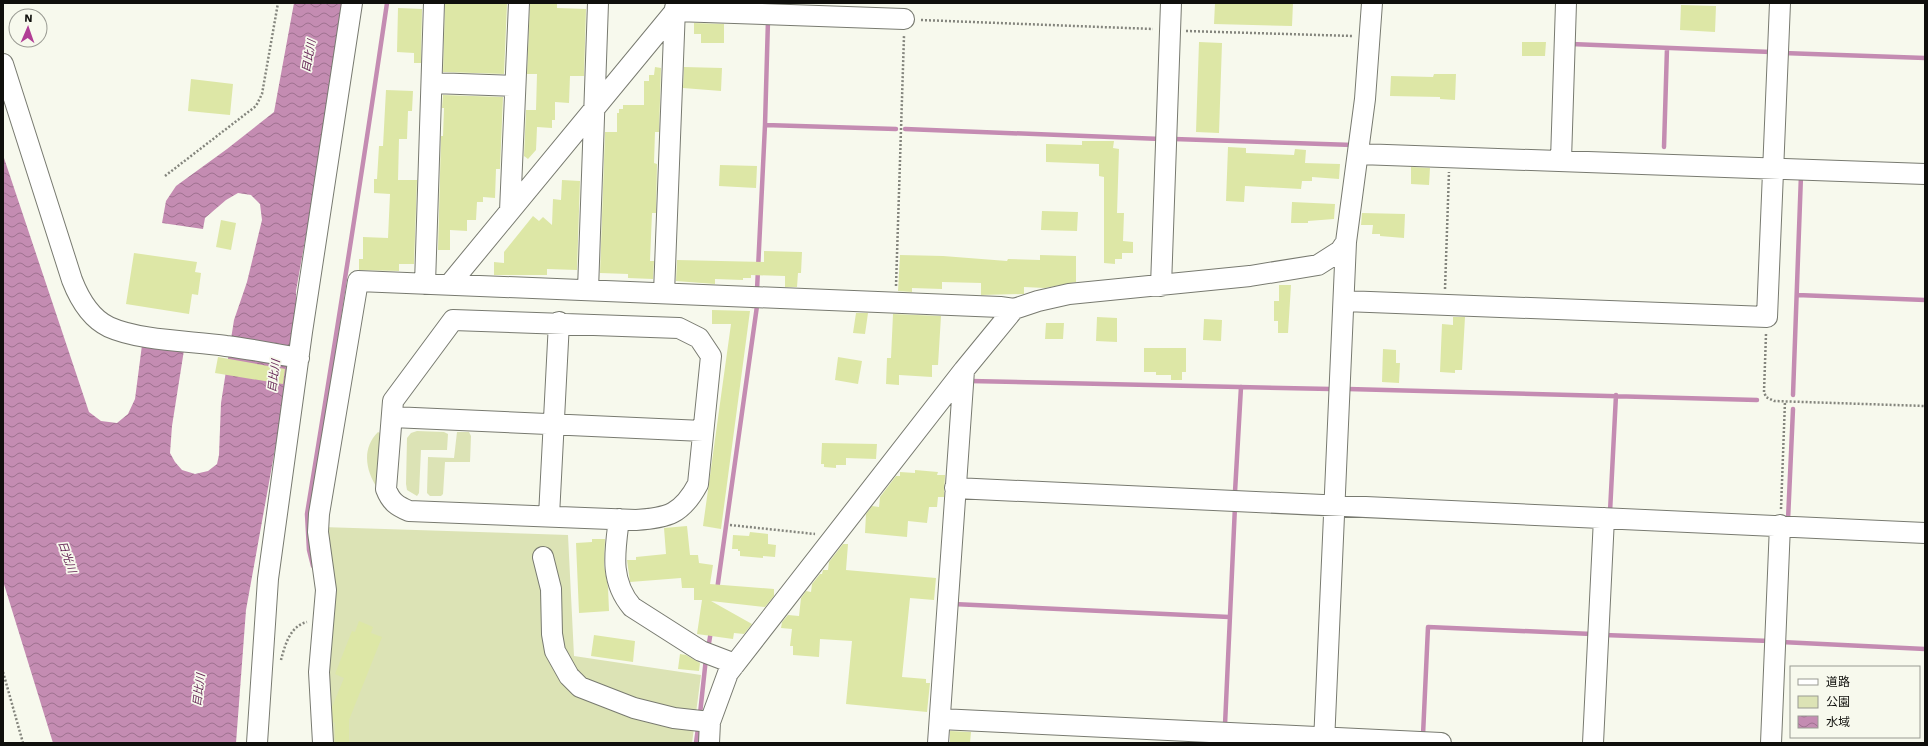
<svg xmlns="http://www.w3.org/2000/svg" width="1928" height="746" font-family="'Work Sans','Noto Sans JP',sans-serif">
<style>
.green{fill:#dce3b5}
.water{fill:url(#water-waves)}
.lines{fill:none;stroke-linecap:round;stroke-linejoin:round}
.stream{stroke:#c48cb2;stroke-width:4.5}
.building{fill:#dde7a6}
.minor-casing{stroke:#787a70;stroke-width:22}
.path{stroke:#84857d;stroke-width:2.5;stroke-dasharray:2 2;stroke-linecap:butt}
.minor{stroke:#fff;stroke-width:20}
.labels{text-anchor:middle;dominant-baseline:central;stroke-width:3.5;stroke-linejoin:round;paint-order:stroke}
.water-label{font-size:11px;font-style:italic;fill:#611f51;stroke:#f7f9ed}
</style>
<defs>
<pattern id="water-waves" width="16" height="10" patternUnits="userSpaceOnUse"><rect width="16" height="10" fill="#c48cb2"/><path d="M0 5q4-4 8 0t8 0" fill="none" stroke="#9e718f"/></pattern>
</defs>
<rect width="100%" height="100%" fill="#f7f9ed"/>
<!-- green -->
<path class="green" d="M417 431 444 432 448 434 447 450H421L419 493 417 496 407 490 406 484 407 438 411 433Z
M378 432 380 433 378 489C366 472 361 449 378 432Z
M457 432H469L471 436 470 462H445L443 494 441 496H430L427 493 428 457 454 458Z
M322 527 568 535 574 656 701 675 692 743H326Z"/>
<!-- water -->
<path class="water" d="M294 3H342L313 196 296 291V333L246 610 236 743H53L3 581V155L89 412 101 421 117 423 128 414 135 399 142 345 184 350 172 426 170 453 175 462 182 470 195 474 208 471 217 464 219 455 221 403 234 320 247 282 262 220 260 204 251 195 238 193 226 200 205 218 203 229 162 223 166 201 176 186 227 149 274 112Z"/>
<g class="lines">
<!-- stream -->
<path class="stream" d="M1571 44 1771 52
M1783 53 1925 58
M765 125 768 20
M905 129 1161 139
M1174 139 1353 145
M1664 147 1667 48
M757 290 765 125 896 129
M1797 295 1925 300
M970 381 1331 389
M1348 389 1757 400
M1793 395 1801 175
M1235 492 1241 387
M1610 512 1616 395
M1788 520 1793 409
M313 566 309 550 307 514C335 344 362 174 387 3
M717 590 757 306H752
M953 604 1229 617
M1604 635 1770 641
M1781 642 1925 649
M708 649 711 631
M700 714 706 658
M1225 725 1235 506
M1423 735 1428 627 1592 634
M696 743 698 728"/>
</g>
<!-- building -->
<path class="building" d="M445 3 507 4 504 74 443 72Z
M530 3H557V8L586 9 584 76H570L569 103 555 102V120H552V128L537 127 536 150 528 159 524 156 526 110H536L537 74H527Z
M1215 3H1293L1292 26 1214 24Z
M1681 5 1716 6 1715 32 1680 30Z
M398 8 422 9 421 63H414V53L397 52Z
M694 23 724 24V43H701V34H694Z
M1199 42 1222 43 1219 133 1196 132Z
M1522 42H1546L1545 56H1522Z
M655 67 661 68 659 132H655L654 163 657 164 656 213H652L650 261H654L653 279 628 278V274L600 273 605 132H617V113H619V109H623V105H644V81H649V75H654Z
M684 67 722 68 721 91 683 88Z
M1434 74H1456L1455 100 1440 99V97L1390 96 1391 76 1433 77Z
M191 79 233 84 230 115 188 111Z
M386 90 413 91 412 111H408L407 139H399L398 180H417L414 264H399V271L359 270V259H363V237L388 238 390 194 374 193V179H377L379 146H383Z
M443 95 503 97 500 169H496L495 198 483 197V202H477L476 220H467V231L450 230V250H438L441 136H443L444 108H442Z
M1082 141H1114L1113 148 1119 149 1117 213H1124L1123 241 1133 242V253H1122V259H1115V264L1104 263V177L1099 176V164L1046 162V144L1082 145Z
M1228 147 1246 148V153L1294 155 1295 149 1306 150 1305 163 1340 164 1339 179 1312 177V181H1302L1301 189 1245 186 1244 202 1226 201Z
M720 165 757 166 756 188 719 186Z
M1411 167 1430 168 1429 185 1411 184Z
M562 180 580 181 577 270 547 269V275H494V262L504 263V252L533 216 539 221 543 217 552 225 553 199 561 200Z
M1292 202 1335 204 1334 219 1308 221V223H1291Z
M1042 211 1078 212 1077 231 1041 230Z
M1362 213 1405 214 1404 238 1380 236V234H1372L1373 225H1361Z
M221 220 236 223 231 250 216 247Z
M764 251 802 252 801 273H798L797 287H785V276L751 275V278H743V280L715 279V284L676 281 677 260 764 262Z
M134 253 197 262 195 272 201 273 198 295 192 294 189 314 126 304Z
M900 255 943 256 1007 261 1008 259 1040 260V255L1076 256V282L1045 288 1024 287V294H1022L981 295V283L942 282V289L912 288V292L898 291Z
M1279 285H1291L1288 333H1278V321H1274V301H1279Z
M712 310 750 311 721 529 703 526 731 324H712Z
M856 313H868L865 334 853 333Z
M893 314 941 316 938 365H932V377L899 375V385L886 384 887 358H891Z
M1097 317 1117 318V342L1096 341Z
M1453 317H1465L1462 370H1455V373L1440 372 1442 324 1453 325Z
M1204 319 1222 320 1221 341 1203 340Z
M1046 323H1064L1063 339H1045Z
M1144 348H1186V372H1182V380H1171V375H1156V372H1144Z
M1383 349 1396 350V363H1400L1399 383 1382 382Z
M218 357 285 369 283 384 215 373Z
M838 357 862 361 858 384 835 380Z
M822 443 877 444 876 459 846 458V465H836V468L824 467V464H821Z
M915 470 938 472 937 475H945L944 497H938L937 507H929L927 523 908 521 907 537 865 533 866 514 872 506 879 507 880 497 896 476H900V472L915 473Z
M687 526 690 555H698L699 563 713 565 710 584 774 589V596L765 607 711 601 752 624 744 634 734 633 733 639 697 634 702 600H694V588H682L681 578 630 582 627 560H636V557L666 554 664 528Z
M750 532 768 534V544L776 545 775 557 763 556V558L740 556V551H738V549H732L733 535 749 536Z
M592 539H605L604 565 608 587 609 611 579 613 576 543 592 542Z
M843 544H848L846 570 936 578 934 600 910 598 902 677 926 679V683H930L927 712 846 704 852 641 820 639 819 657 793 655V646H790L792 629 781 628 782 622 788 615 799 616 801 598 806 591 811 592 812 584 820 574H822L823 570H828L829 562Z
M359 621 373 627 371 633 382 637 349 720V743H335V723L333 722 332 707 344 678 335 674 352 631 355 632Z
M594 635 635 641 633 662 591 656Z
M680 654 686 655 700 663 699 671 678 669Z
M950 731 971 732 970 743 950 742Z"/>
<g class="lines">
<defs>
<path id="minor" d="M675 11 904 19
M3 64 72 280C79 298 90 318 109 327 140 341 192 341 226 346 251 349 275 354 299 358
M432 83 515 86
M1359 154 1925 174
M1561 160 1566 3
M510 211 519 3
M425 284 434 3
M449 285 675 11
M1161 286 1171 3
M588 290 598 3
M664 293 675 8
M1344 301 1767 317 1780 3
M453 320 679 328 699 338 711 356 698 484C682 514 668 518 636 520L409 511C397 506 391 502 386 489L393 401Z
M392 417 703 431
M955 488 1925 533
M549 516 559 322
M619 519C615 551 609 580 632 607L701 651 735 664
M543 557 551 589 552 634 555 651 569 676 580 687 634 708 674 718 710 722
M940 719 1441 743
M257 743 268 579 302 332 352 3
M323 743 319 672 326 590 318 532 319 514 358 281 1000 307 1014 309
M709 743 710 722 728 673 964 370 1014 309 1038 301 1069 294 1250 276 1318 265 1340 251 1346 242
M938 743 964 370
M1324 743 1346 242 1365 99 1372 3
M1593 743 1604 518
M1771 743 1780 525"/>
</defs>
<!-- minor casing -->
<use href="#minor" class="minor-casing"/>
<!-- path -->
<path class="path" d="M921 20 1153 29
M1186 31 1353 36
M165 176 256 106 262 94 278 3
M896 286 904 36
M1445 289 1449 172
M1766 334 1764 392 1766 397 1774 401 1925 406
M1781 509 1785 401
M730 525 815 534
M281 660C285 645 290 626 307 622
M3 672 23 743"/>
<!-- minor -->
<use href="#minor" class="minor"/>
</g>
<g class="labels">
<!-- water labels -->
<g class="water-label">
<text transform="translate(309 56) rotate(-80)">目比川</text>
<text transform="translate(274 376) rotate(-83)">目比川</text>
<text transform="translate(67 557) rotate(71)">日光川</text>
<text transform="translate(199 690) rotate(-83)">目比川</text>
</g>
</g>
<!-- border -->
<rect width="1928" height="746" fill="none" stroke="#0f0f0c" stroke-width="8"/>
<!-- legend -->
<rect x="1790" y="666" width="130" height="72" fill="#f7f9ed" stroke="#9a9b93"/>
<rect x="1798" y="679" width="20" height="6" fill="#ffffff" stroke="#9a9b93"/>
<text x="1826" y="686" font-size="12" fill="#0f0f0c">道路</text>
<rect x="1798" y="696" width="20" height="12" fill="#dce3b5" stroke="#9a9b93"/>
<text x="1826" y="706" font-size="12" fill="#0f0f0c">公園</text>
<rect x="1798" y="716" width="20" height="12" fill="url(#water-waves)" stroke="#9a9b93"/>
<text x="1826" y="726" font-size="12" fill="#0f0f0c">水域</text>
<!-- north arrow -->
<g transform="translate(28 28) rotate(2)"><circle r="19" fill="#f7f9ed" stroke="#9a9b93"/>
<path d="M0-3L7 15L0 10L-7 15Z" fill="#b13d95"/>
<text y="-6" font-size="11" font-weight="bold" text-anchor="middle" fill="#0f0f0c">N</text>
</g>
</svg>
